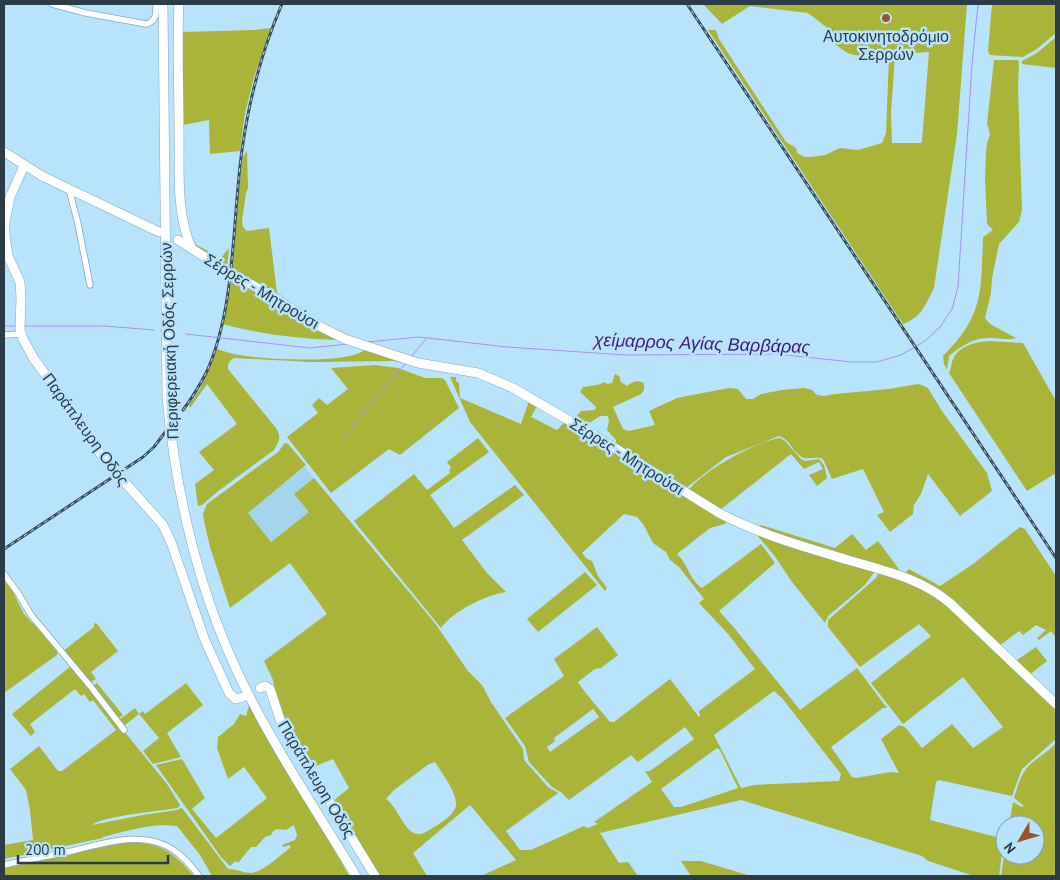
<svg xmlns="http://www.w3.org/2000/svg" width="1060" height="880" font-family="'PT Sans',sans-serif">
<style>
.built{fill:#a3d5f1}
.green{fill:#aab439;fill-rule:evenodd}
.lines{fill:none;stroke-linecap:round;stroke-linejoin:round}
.stream{stroke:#aa8dfd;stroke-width:1}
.street-casing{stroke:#7fa8c0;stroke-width:7}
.secondary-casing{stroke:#7fa8c0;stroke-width:10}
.primary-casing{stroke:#7fa8c0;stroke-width:10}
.street{stroke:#fff;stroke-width:5.5}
.secondary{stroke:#fff;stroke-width:9}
.primary{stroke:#fff;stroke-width:9}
.rail-casing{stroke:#3c505c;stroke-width:3}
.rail{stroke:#b8e3fc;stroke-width:1;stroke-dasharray:4;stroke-linecap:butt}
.poi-dot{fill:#985625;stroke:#b8e3fc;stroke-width:2}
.labels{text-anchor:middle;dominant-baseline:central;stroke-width:5;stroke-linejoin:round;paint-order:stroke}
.poi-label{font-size:16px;fill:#2b3c46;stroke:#b8e3fc}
.street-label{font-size:16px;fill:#2b3c46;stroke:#b8e3fc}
.water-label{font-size:18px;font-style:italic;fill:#3f1a7c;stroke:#b8e3fc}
</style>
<rect width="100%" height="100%" fill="#b8e3fc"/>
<!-- built -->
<path class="built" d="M305 467 314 478 294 494 309 512 271 542 247 512Z"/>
<!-- green -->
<path class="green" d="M703 4H967L957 134 934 288C925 305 922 317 903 324L708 30H716L719 39 786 142 796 148 797 153 805 157H811L825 155 840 148 858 150 882 143 886 133 889 55 887 53C876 51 864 57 854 55 841 52 839 44 828 41L826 37 830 30 808 13 750 6 722 24ZM929 52 922 141 921 143H892L891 112 895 56 898 54Z
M992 4H1056V33L1037 49 1023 57 990 55 988 51Z
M271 28 254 77 245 113 240 151 210 154 209 120 183 125 182 32 253 30Z
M1056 37V68L1022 64V61L1037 53Z
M994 60H1018L1019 63 1018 88 1022 210 1019 222 999 244 992 278 991 293 985 318 990 324 1016 338C1008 341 1001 338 992 338 975 337 962 345 949 356L947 370 944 364 943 356C984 315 981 291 983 237L993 230 987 224 985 180 986 153 987 143 990 135 987 123Z
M247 151 248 188 246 193 242 221 243 227 247 231 269 228 277 293 232 271 230 263 243 157Z
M193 243 221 258 229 248 227 268 199 250Z
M232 279 343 340C302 339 263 335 223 324Z
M989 341 1023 343 1056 401V473L1027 491 949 373C951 369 951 366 952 362 957 346 975 342 989 341Z
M217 349C224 351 232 354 239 355 261 359 352 365 365 349L418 367 394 361 311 362 234 358C229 361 228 363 228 369L276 428C282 438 279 441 274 450L217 492 202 505 198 506 195 484 214 470 199 452 237 424 207 384 190 408 189 405 200 389Z
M375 365 398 368 425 378H442L445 380 459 408 400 455 389 449 331 493 287 437 318 413 312 405 319 398 327 405 348 389 331 368Z
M466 372C497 380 522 395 549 411L548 412 537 406 531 417 557 430 564 423 554 417 556 415 727 519 725 524 710 528 677 554C688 564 689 579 702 588L761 544 775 563 719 611 736 630 800 710 857 668 887 708H883L831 747 852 777 856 778 891 772 899 773 881 739 899 725 905 727 922 748 952 724 973 748 1003 727 963 677 903 724 871 683 931 636 919 624 860 667 828 627V620L876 578 879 572 918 585 932 592 956 613 1056 708V739L1022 769 1012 796 939 780 936 782 930 820 1004 839 999 876H974L928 861 922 856 741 800 600 833 619 863 628 862 638 876H481L516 860 470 805 413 853 427 876H379L333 801 349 788 333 759 313 767 312 766 282 717 278 709 273 680 264 661 327 614 290 563 230 608 210 547 204 521 203 514 207 504 278 452 285 443 288 444 306 465 248 513 271 542 309 512 294 494 314 478 434 622 468 671 482 685 491 702 523 749 524 760 548 787 558 793 506 831 520 850H531L584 826 588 828 598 824 594 822 652 782 645 771H650L694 739 685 727 638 762 631 755 569 800 562 793 552 787 529 762 525 746 505 718 564 676 554 659 597 627 618 655 601 668 595 669 578 682C587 696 599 708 610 722H614L670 679 699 717 700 716 699 711 755 669 728 634 699 603 704 599 679 567 670 560 666 552 653 543 643 524 637 517 624 514 582 553 586 558 592 561 598 576 607 588 605 591 470 422 450 377H456V381L459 383 460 398 521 424 529 401 505 387 486 380 462 373 449 374ZM774 691 782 698 841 774 839 781 754 785 742 788 740 786 714 735ZM593 709 599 717 550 752 547 747 555 741 554 738ZM717 748 720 750 738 788 681 807H674L661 789ZM435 762C441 772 461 797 455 809 450 819 435 826 426 832 406 843 400 808 386 799L394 790 429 764Z
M615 374 619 376 621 382 627 386C633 381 637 380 644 383V390L641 394 613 407 623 429 629 431 655 425 649 411 677 398 729 388 738 389 746 399H753L761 394 782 390 804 388 812 390 817 395 823 396 835 394 889 389 918 384 922 385 928 388 942 411 987 473 992 491 960 516 928 474 921 494 914 505 913 514 890 532 877 515 884 512 863 469 832 479 823 459C815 455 806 462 799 455 791 449 790 439 779 436L726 457 686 488 616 445V440L607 430 609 421 608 416H600L585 426 574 419 581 411 595 410 596 407 580 392 583 387 597 385 605 382 607 384 612 383Z
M478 438 489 452 430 495 454 528 515 485 524 495 462 540 487 573 506 592C486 595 453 611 441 628L354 521 414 474 427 490 450 473 449 470 451 468 447 462Z
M780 438 785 441 801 459 805 461 819 459 824 465 827 478 817 486 809 475 823 469 819 462 804 469 791 454 720 510 689 490C701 472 759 440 780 438Z
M761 525 835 548 852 534 866 550 878 541 901 572 838 554 758 527Z
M1020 527 1025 529 1056 576V638L1051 631 1039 640 1037 638 1046 630 1036 625 1023 635 1019 631 999 646 944 594 904 574 909 569 940 586 973 564Z
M756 534 875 571 865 585 828 616 825 623 792 582 774 555Z
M585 572 597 585 538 632 527 619Z
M4 581 11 588 24 614 58 650 57 655 4 693Z
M96 623 118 651 91 672 96 679 91 682 63 651 94 627V624Z
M1036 647 1047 661 1028 676 1016 663 1017 660Z
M71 666 167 784 180 805 178 808C160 811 103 816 92 825L143 815 177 810 182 808 228 869C237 869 244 873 251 873 263 872 282 854 291 847L289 845 284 847 282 845 295 840 297 835 294 825C292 826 290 827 288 829 280 832 276 825 271 835L265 837 256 847H251L238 863 236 861 230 866 221 857 156 765 182 759 205 798 192 809 216 838 267 798 244 767 228 779 217 748 218 737 234 724 240 714 246 716 249 705C280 763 318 818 349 876H212L200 855 177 826C152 823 127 831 103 837V838L4 859V845L33 840 30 810 26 790 10 769 39 746 58 771H62L116 730 93 700 90 702 84 694 81 696 75 689 30 724 35 732 31 736 12 714Z
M97 683 123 715 118 719 93 686Z
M186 683 203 705 167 733 181 757 153 764 143 751 159 738 139 714 125 725 119 720 135 708 139 714 143 711 145 714Z
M1056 743V876H1001L1005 849V855H1035V825H1009L1013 802 1022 807 1024 806 1014 798C1017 788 1020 777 1026 769 1033 760 1047 753 1056 743Z
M128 842C162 843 173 852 194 876H4V866Z
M681 861H701L751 876H691Z"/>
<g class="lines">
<!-- stream -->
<path class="stream" d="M4 326H15
M24 326H105L154 330
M186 334 310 348 347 344
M368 342 419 337 507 347 626 355 776 354 852 362H877L901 355 925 341 940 327 952 309 958 287 972 64 978 4
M411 357 426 339
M344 437 406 363"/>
<defs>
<path id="street" d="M52 4 86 13 146 24C157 21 156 13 156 4
M69 189 78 224 90 285
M4 335 21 334
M4 574 18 593 31 615 91 687 124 730
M4 865C26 860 49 856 72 851 101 844 132 833 162 844 178 850 189 863 199 876"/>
<path id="secondary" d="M179 4C177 45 179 86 179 127 180 166 175 213 192 249
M4 152 42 176 159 232
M24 166 10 197 5 222V236L8 256 20 282 21 298 20 329 23 339 34 359 62 397 104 459 163 525 171 542 204 638 229 693 236 699 243 697
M178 240 230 273 272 296 321 327 345 339 418 363 478 373 513 388 594 435 719 513C759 534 804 547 848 560 885 571 920 578 950 603L1056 704
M260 688 265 686 270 689 281 722 375 876"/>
<path id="primary" d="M163 4 167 397C175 485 194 572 229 653 263 732 312 803 356 876"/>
</defs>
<!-- street casing -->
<use href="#street" class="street-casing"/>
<!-- secondary casing -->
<use href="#secondary" class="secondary-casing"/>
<!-- primary casing -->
<use href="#primary" class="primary-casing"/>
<!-- street -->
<use href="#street" class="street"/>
<!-- secondary -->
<use href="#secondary" class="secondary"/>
<!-- primary -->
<use href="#primary" class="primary"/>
<defs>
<path id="rail" d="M687 4 1056 558
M183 410C192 398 200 385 207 371 236 306 232 221 242 150 249 100 262 50 282 4
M4 549 143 457 154 447 166 431"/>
</defs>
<!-- rail casing -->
<use href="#rail" class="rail-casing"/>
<!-- rail -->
<use href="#rail" class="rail"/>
</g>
<!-- markers -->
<circle class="poi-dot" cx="886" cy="18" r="5"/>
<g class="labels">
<!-- poi labels -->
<g class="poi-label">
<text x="886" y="36">Αυτοκινητοδρόμιο<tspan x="886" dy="18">Σερρών</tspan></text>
</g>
<!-- street labels -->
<g class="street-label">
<text transform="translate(262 291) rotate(31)">Σέρρες - Μητρούσι</text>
<text transform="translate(169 341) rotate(-92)">Περιφερειακή Οδός Σερρών</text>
<text transform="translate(86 429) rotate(54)">Παράπλευρη Οδός</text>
<text transform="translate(627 456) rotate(32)">Σέρρες - Μητρούσι</text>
<text transform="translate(317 779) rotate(59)">Παράπλευρη Οδός</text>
</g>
<!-- water labels -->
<g class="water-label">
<text transform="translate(702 343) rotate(2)">χείμαρρος Αγίας Βαρβάρας</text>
</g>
</g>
<!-- border -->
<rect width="1060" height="880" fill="none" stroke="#2b3c46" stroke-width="10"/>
<!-- north arrow -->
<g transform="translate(1020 840) rotate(232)"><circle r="24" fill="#b8e3fc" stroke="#80a0b3"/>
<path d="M0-4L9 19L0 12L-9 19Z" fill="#985625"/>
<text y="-8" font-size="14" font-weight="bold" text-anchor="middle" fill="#2b3c46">N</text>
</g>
<!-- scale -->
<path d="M18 855v8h150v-8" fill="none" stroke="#2b3c46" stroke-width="2.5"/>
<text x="25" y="855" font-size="15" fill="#2b3c46" stroke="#b8e3fc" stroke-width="4" paint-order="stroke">200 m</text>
</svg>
